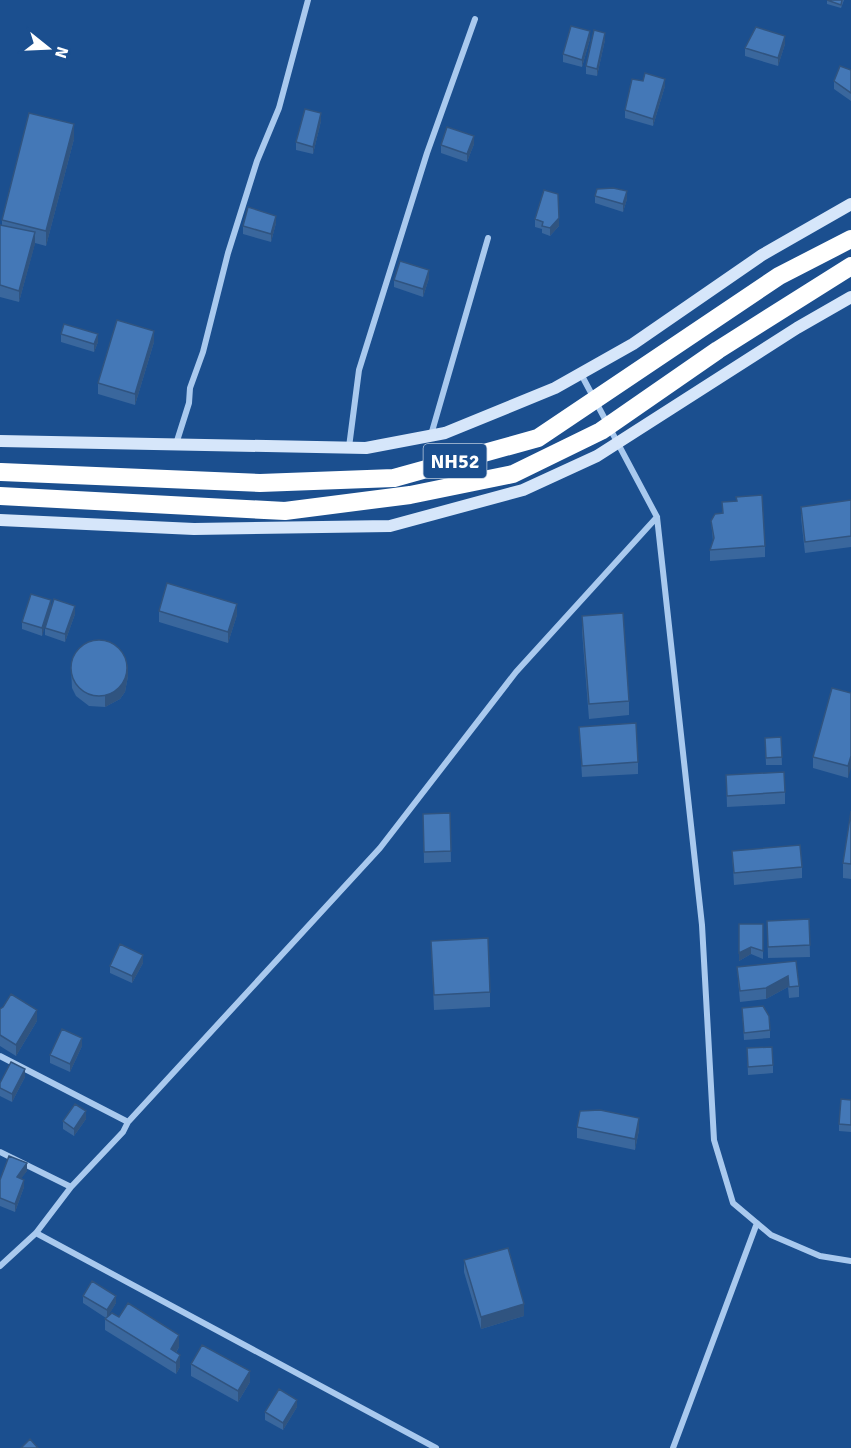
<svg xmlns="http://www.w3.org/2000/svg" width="851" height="1448" font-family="Signika,sans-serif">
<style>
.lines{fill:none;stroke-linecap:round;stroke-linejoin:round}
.street{stroke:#a9c9ee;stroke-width:6}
.secondary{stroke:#d6e6fa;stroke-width:12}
.highway-bridge{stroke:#fff;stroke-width:18}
.wall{fill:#3a679d}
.shaded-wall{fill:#305480}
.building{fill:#4478b7;stroke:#305480;stroke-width:1.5}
.labels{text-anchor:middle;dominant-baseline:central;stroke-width:4.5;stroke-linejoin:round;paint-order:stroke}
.shield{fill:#1b4f8f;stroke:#bbcadd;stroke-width:1.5}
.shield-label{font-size:20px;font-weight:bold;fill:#fff}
</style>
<rect width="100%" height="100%" fill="#1b4f8f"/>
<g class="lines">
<!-- street -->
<path class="street" d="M581 374 657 517 702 925 714 1140 733 1203 771 1235 820 1256 851 1261
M431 435 488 238
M176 444 189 403 190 388 203 352 228 253 257 161 279 108 308 0
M349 447 359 370 427 153 475 19
M0 1056 128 1122
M0 1152 71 1187
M36 1233 436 1448
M0 1266 36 1233 71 1187 123 1132 128 1122 380 848 516 672 657 517
M673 1448 757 1223"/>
<!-- secondary -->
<path class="secondary" d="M0 441 366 448 445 433 555 388 633 344 762 255 851 204
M0 520 194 529 390 526 523 490 597 456 797 328 851 297"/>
<!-- highway-bridge -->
<path class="highway-bridge" d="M1 472 260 483 394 478 538 438 779 276 851 239
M0 496 285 511 410 495 513 474 601 431 718 350 851 266"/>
</g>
<!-- wall -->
<path class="wall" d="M827 0H844L841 8 827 4Z
M590 39 582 67 563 62V54Z
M605 40 597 76 586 74V66Z
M785 44 778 66 745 56V48Z
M851 70V101L834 89V81Z
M665 86 653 126 625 118V110Z
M321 121 313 154 296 150V142Z
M74 139 46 246 35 243 19 302 0 297V225H2V220Z
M474 144 467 162 441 153V145Z
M595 196 627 199 623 212 595 203Z
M535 219 559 226 550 236 542 233V229L535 227Z
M276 223 271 242 243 234V226Z
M429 278 423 297 394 287V280Z
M61 334 98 342 94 352 61 342Z
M154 342 135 405 98 394V383Z
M851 500V547L805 553 801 518V507Z
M722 502 765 546V557L710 561V550L713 541 711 521 722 513Z
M51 600 42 636 22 629V622Z
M159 611 237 615 228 643 159 622Z
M75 614 65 642 45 635V628Z
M582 616 629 701V715L589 719 582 631Z
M71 668 128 676 125 692 120 699 105 707 89 706 76 696 72 688Z
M851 693 848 778 813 768V757Z
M579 727 638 762V774L582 777Z
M781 737 782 765H766L765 738Z
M726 775 785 792V804L727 807Z
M851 811V879L843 878V863Z
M450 813 451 862 424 863 423 814Z
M732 851 802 867V878L734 885Z
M809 919 810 957 768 958 767 921Z
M739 924H763V959L751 954 739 961Z
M431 941 490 992V1007L434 1010Z
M796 961 799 986V997L789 998 788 987 766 999 740 1002 737 967Z
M143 963 132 983 110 973V966Z
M742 1008 770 1030V1038L744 1040Z
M0 1009 37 1021 16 1056 0 1046Z
M82 1046 70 1072 50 1063V1055Z
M747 1048 773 1065V1073L748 1075Z
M25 1077 12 1102 0 1096V1083Z
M851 1100V1132L839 1131V1124Z
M86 1119 74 1136 63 1129V1121Z
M577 1127 639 1130 635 1150 577 1138Z
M27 1171 21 1178 24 1187 15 1212 0 1206V1180Z
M464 1260 524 1316 481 1329 464 1272Z
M83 1296 116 1303 107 1317H119L179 1347 176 1353 180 1367 176 1374 105 1330V1319L106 1318 83 1303Z
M191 1364 250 1382 238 1402 191 1376Z
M297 1407 283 1430 265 1420V1412Z"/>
<!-- shaded-wall -->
<path class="shaded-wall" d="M590 31V39L582 67V60Z
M605 33V40L597 76V69Z
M785 36V44L778 66V58Z
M665 79V86L653 126V119Z
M321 113V121L313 154V147Z
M74 124V139L46 246V231Z
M474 136V144L467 162V154Z
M627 191V199L623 212V204Z
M276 216V223L271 242V234Z
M559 218V226L550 236V228Z
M35 232V244L19 302V291Z
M429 270V278L423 297V289Z
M154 331V342L135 405V394Z
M98 334V342L94 352V344Z
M51 600V608L42 636V628Z
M237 604V615L228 643V632Z
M75 606V614L65 642V634Z
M128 664V676L125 692 120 699 105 707V696Z
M851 756V768L848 778V766Z
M751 947V954L739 961V953Z
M143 955V963L132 983V976Z
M788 976V987L766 999V988Z
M37 1010V1021L16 1056V1045Z
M82 1038V1046L70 1072V1064Z
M25 1069V1077L12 1102V1094Z
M86 1111V1119L74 1136V1129Z
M639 1118V1130L635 1150V1139Z
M27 1163V1171L17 1184V1177Z
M24 1180V1187L15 1212V1204Z
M116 1296V1303L107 1318V1310Z
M524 1304V1316L481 1329V1317Z
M179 1335V1347L171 1361V1349Z
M180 1355V1367L176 1374V1363Z
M250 1371V1382L238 1402V1391Z
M297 1400V1407L283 1430V1423Z"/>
<!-- building -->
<path class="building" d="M827 0H842L841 5Z
M571 26 590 31 582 60 563 54Z
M756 27 785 36 778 58 745 48Z
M594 30 605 33 597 69 586 66Z
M840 66 851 70V93L834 81Z
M645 73 665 79 653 119 625 110 632 79 643 81Z
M305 109 321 113 313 147 296 142Z
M29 113 74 124 46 231 2 220Z
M447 127 474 136 467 154 441 145Z
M613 188 627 191 623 204 595 196 597 189Z
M544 190 558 194 559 218 550 228 542 226 543 222 535 219Z
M248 207 276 216 271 234 243 226Z
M0 225 35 232 19 291 0 285Z
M400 261 429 270 423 289 394 280Z
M117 320 154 331 135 394 98 383Z
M64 324 98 334 94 344 61 334Z
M762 495 765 546 710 550 714 538 711 521 715 514 723 513 722 502 737 501 736 497Z
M851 500V536L805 542 801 507Z
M167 583 237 604 228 632 159 611Z
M31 594 51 600 42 628 22 622Z
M54 599 75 606 65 634 45 628Z
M623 613 629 701 589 704 582 616Z
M71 668a28 28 0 1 1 56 0a28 28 0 1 1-56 0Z
M832 688 851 693V756L848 766 813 757Z
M636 723 638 762 582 766 579 727Z
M781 737 782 757 766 758 765 738Z
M784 772 785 792 727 796 726 775Z
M851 811V864L843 863Z
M450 813 451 851 424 852 423 814Z
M800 845 802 867 734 873 732 851Z
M809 919 810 945 768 947 767 921Z
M739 924H763V951L751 947 739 953Z
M488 938 490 992 434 995 431 941Z
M120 944 143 955 132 976 110 966Z
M796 961 799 986 789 987 788 976 766 988 740 991 737 967Z
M11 994 37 1010 16 1045 0 1035V1009L3 1007Z
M763 1006 769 1016 770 1030 744 1033 742 1008Z
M62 1029 82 1038 70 1064 50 1055Z
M772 1047 773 1065 748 1067 747 1048Z
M11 1062 25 1069 12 1094 0 1088V1083Z
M841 1099 851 1100V1125L839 1124Z
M75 1104 86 1111 74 1129 63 1121Z
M600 1110 639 1118 635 1139 577 1127 580 1111Z
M9 1156 27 1163 17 1177 24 1180 15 1204 0 1198V1180Z
M508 1248 524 1304 481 1317 464 1260Z
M92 1281 116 1296 107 1310 83 1296Z
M128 1303 179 1335 171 1349 180 1355 176 1363 105 1319 112 1313 119 1317Z
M202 1345 250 1371 238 1391 191 1364Z
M279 1389 297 1400 283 1423 265 1412Z
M30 1439 38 1448H21Z"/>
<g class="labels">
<!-- shield labels -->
<rect class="shield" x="423.5" y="444" width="63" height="34" rx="4.5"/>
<g class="shield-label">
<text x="455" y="461">NH52</text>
</g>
</g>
<!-- north arrow -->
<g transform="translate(48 48) rotate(108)" stroke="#1b4f8f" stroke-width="4.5" paint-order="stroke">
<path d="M0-4.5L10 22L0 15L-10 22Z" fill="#ffffff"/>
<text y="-9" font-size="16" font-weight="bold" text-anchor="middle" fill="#ffffff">N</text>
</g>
</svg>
